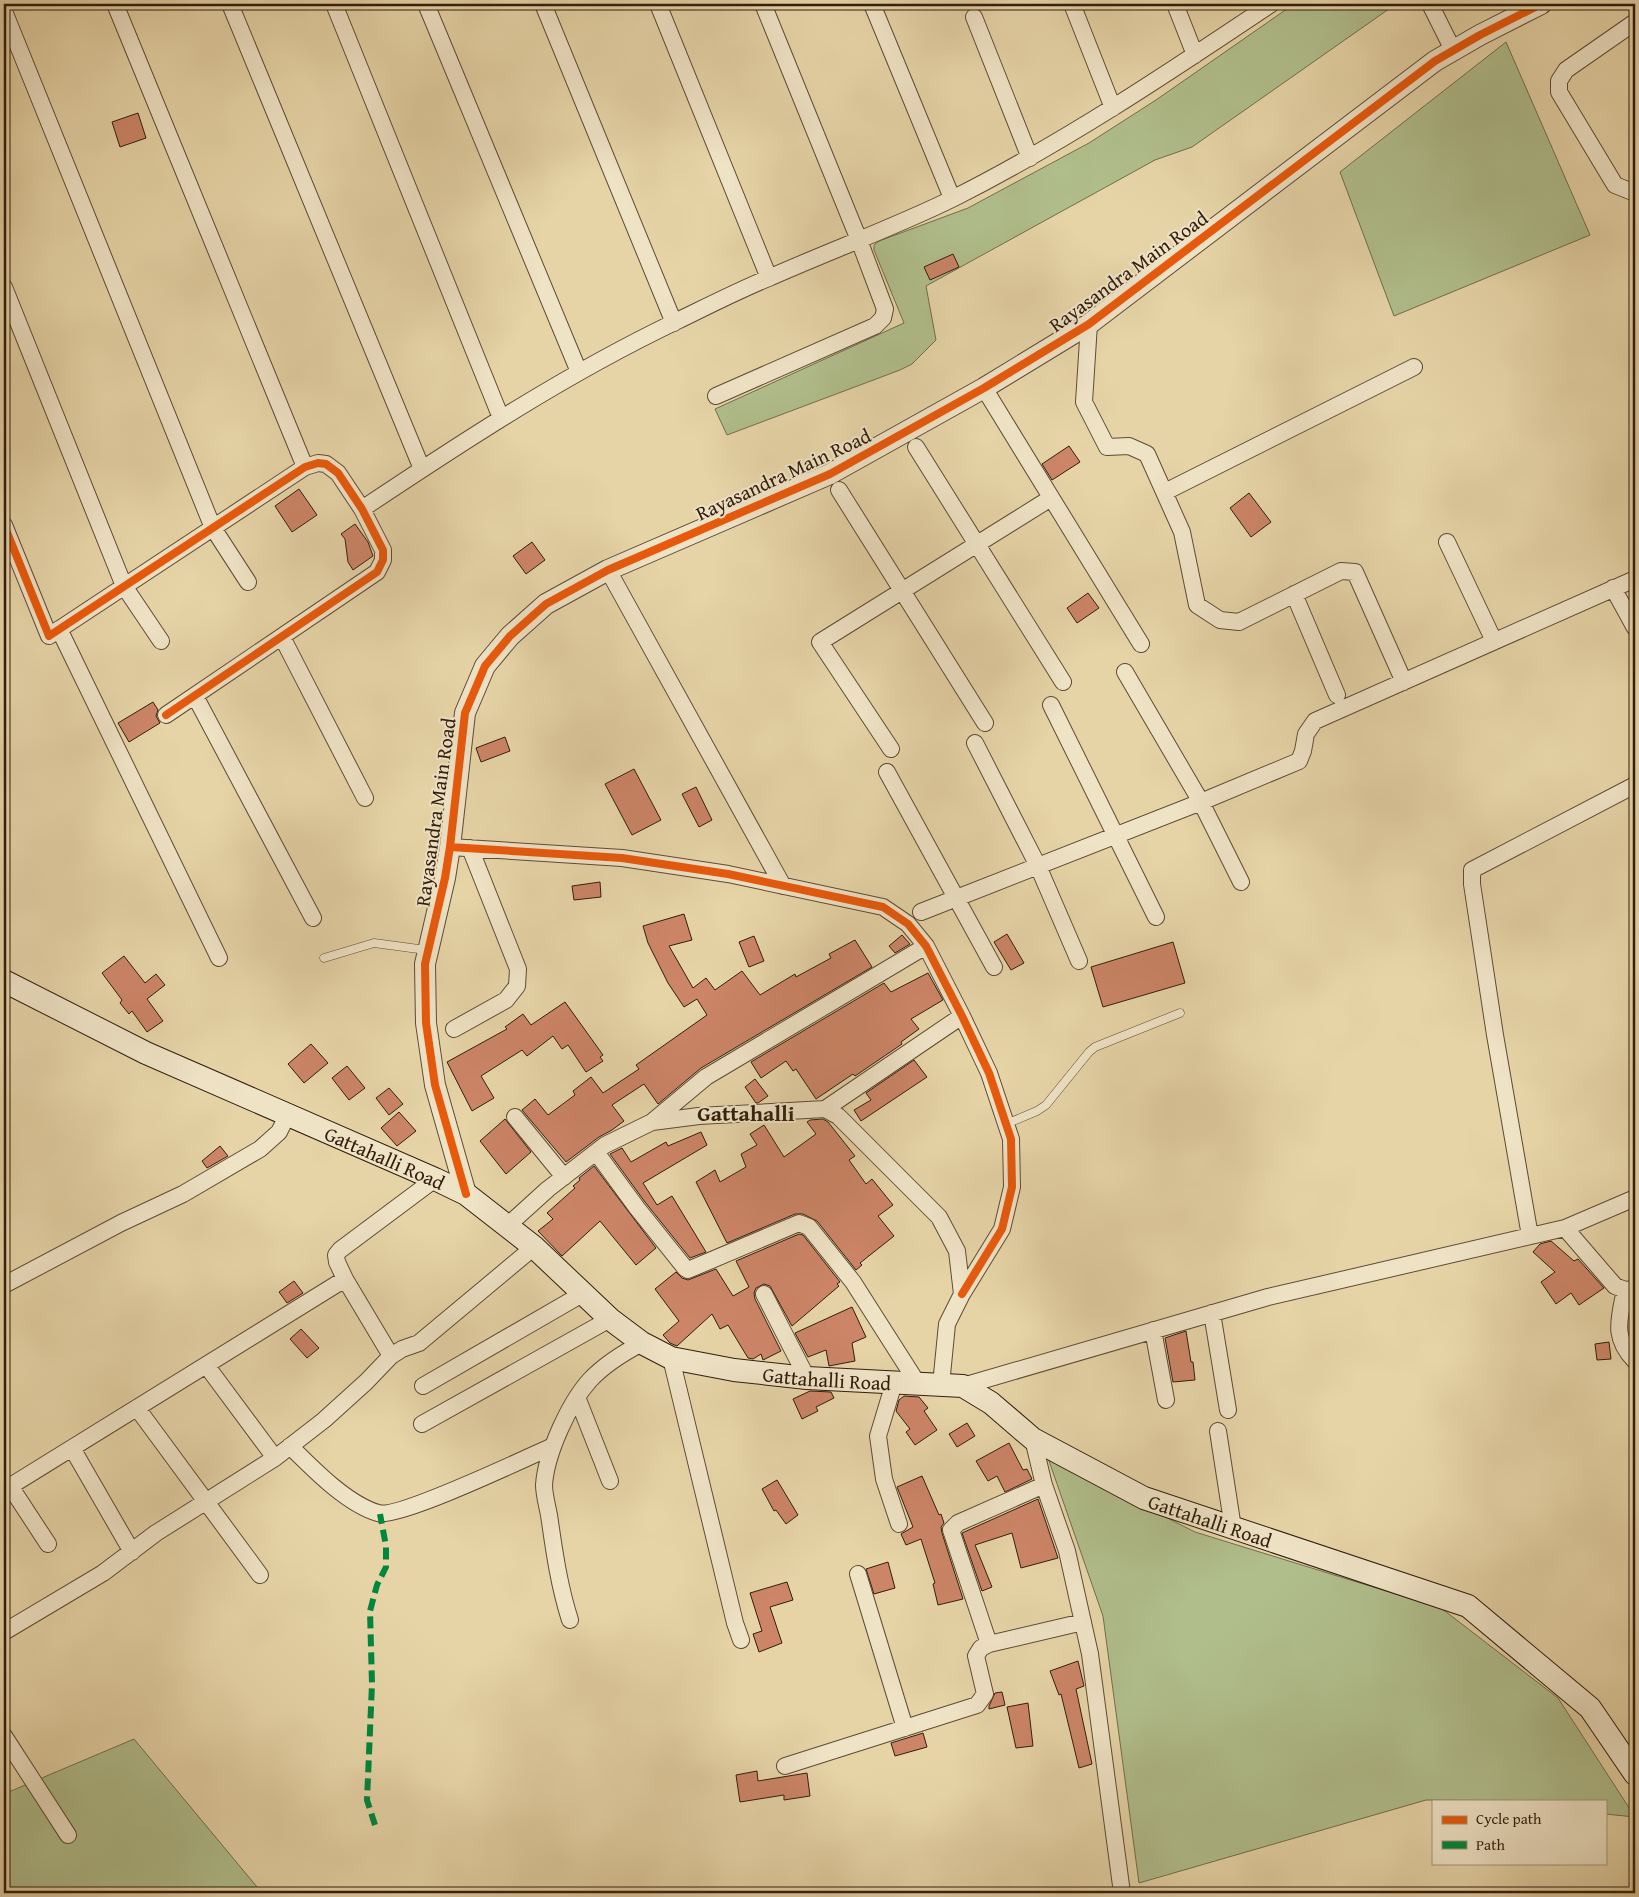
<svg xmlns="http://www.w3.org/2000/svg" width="1639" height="1897" font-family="'Gentium Book Plus',serif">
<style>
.green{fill:#b0be8c;stroke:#706e4c}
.building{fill:#cc8567;stroke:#311d0d}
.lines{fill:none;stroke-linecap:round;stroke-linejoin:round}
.service-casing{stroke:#5e4b34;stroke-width:9}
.minor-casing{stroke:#5e4b34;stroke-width:18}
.tertiary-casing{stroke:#5e4b34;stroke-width:22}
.secondary-casing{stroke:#311d0d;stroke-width:24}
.service{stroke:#efe3c6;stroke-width:8}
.minor{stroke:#efe3c6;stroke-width:16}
.tertiary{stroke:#efe3c6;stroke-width:20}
.secondary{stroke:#efe3c6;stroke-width:22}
.quiet{stroke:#00873e;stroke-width:6;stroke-dasharray:12 6;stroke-linecap:butt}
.cycleway-casing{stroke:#efe3c6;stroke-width:11}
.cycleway{stroke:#e8590c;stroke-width:8}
.labels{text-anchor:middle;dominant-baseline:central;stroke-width:4;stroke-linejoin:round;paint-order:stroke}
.street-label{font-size:20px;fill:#311d0d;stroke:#efe3c6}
.quarter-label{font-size:22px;font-weight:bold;fill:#311d0d;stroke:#efe3c6}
</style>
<rect width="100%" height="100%" fill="#e6d4a7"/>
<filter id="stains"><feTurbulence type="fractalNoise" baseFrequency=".004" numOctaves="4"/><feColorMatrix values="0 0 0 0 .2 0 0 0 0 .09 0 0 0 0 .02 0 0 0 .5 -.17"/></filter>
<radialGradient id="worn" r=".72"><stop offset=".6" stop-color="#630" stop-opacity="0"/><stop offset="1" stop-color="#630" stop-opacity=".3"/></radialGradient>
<!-- green -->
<path class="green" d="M1294 4H1396L1192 147 1155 160 926 286 936 340 912 364 900 370 727 435 715 409 904 323 874 250V245L879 241 968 208 1089 143 1156 100Z
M1506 42 1590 235 1394 316 1340 172Z
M1048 1458 1195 1532 1441 1608 1558 1698 1635 1817 1605 1814V1801L1426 1800 1139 1883 1103 1616Z
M134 1739 262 1893H4V1794Z
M710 1888 711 1893H657Z"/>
<!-- building -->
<path class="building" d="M138 113 146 138 120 147 112 122Z
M953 254 959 267 930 280 924 267Z
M1069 446 1080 462 1052 480 1042 464Z
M299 489 317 515 292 532 275 506Z
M1249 493 1271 522 1251 537 1230 508Z
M355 524 368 542 373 556 353 570 348 562 345 539 341 534Z
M532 542 545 560 526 574 513 556Z
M1088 593 1099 608 1077 623 1067 608Z
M153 702 158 710 156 716 160 723 129 742 118 723Z
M505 737 510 751 481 762 476 748Z
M634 769 661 820 632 835 605 784Z
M696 787 712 820 699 827 682 794Z
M600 882 601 897 574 900 572 886Z
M684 914 692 940 669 946 693 988 706 978 715 990 742 971 760 995 795 974 796 977 831 958 829 954 855 940 872 967 701 1068 658 1104 644 1084 612 1105 624 1121 612 1130 599 1137 566 1162 522 1110 535 1099 548 1115 575 1095 573 1091 591 1077 603 1093 639 1069 636 1065 707 1015 697 999 684 1007 668 983 648 943 643 926Z
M1007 934 1024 963 1011 970 994 942Z
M902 935 910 944 895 953 889 946Z
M754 936 764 961 749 967 739 942Z
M1173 942 1185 983 1103 1007 1091 967Z
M124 956 145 983 156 974 165 985 147 999 163 1021 147 1032 132 1011 129 1014 120 1003 122 1000 102 973Z
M928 973 943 1000 911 1019 919 1029 901 1042 902 1044 855 1076 853 1074 816 1099 796 1069 793 1071 786 1061 761 1078 751 1062 884 983 891 992Z
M565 1002 603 1055 600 1057 603 1061 586 1072 568 1045 562 1049 553 1036 527 1056 522 1050 481 1076 494 1098 472 1111 447 1062 507 1029 505 1027 523 1014 531 1025Z
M311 1044 328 1063 304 1083 288 1064Z
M914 1060 927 1077 861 1121 854 1110 871 1100 866 1093Z
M347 1066 365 1088 349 1100 332 1078Z
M755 1079 768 1096 758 1103H756L745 1087Z
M389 1088 403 1104 389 1115 376 1098Z
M399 1112 416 1131 397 1146 381 1128Z
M505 1119 531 1152 506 1174 480 1141Z
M823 1119 828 1122 855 1156 849 1160 866 1184 872 1179 893 1205 878 1216 894 1236 860 1263 862 1265 856 1270 817 1221 803 1214H795L727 1243 696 1182 715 1170 720 1182 746 1167 741 1154 757 1145 750 1134 764 1125 784 1157 816 1134 807 1122 810 1120Z
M701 1132 707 1145 643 1183 657 1205 672 1196 706 1252 690 1258 645 1202 610 1154 622 1148 631 1162 666 1142 668 1146Z
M220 1146 228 1156 207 1168 202 1161Z
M594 1166 656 1248 636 1265 600 1221 562 1256 538 1231 553 1219 547 1213 575 1188 573 1186 580 1180 579 1178Z
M799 1234 803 1235 840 1282 837 1284 839 1286 792 1326 770 1286 764 1284 756 1288 754 1293 755 1299 781 1351 763 1360 761 1354 753 1359 748 1358 728 1325 720 1329 712 1314 677 1346 670 1343 663 1335 679 1321 655 1289 676 1272 682 1278 688 1280 716 1269 733 1296 749 1287 736 1261Z
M1551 1241 1574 1261 1578 1259 1604 1288 1579 1305 1571 1293 1556 1304 1541 1282 1555 1272 1533 1252 1540 1244Z
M294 1281 303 1293 287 1303 279 1292Z
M852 1307 866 1337 852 1343 855 1361 829 1366 826 1350 808 1357 795 1333Z
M301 1329 319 1348 307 1358 290 1339Z
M1186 1331 1191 1362H1193L1195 1380 1173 1382 1165 1338Z
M1609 1342 1611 1359 1597 1360 1595 1344Z
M810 1391 831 1392 834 1398 816 1407 818 1411 802 1419 793 1399Z
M904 1396 919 1397 928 1408 924 1411 937 1430 915 1445 906 1432 910 1429 896 1411 899 1400Z
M967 1423 975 1436 957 1447 949 1434Z
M1009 1443 1023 1470 1027 1469 1032 1479 1005 1492 997 1476 988 1481 976 1461Z
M922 1476 939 1515 941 1514 944 1523 941 1527 942 1533 963 1599 938 1605 933 1584 935 1583 921 1539 906 1545 901 1534 913 1527 897 1487Z
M777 1480 798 1515 786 1524 776 1510 774 1511 762 1489Z
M1038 1499 1058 1558 1021 1568 1012 1533 975 1545 992 1587 982 1591 962 1533Z
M888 1562 895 1588 874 1594 866 1569Z
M787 1582 793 1600 770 1607 782 1643 759 1652 753 1634 762 1631 750 1593Z
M1078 1661 1084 1686 1076 1689 1092 1764 1079 1768 1061 1694 1059 1695 1050 1671Z
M1002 1692 1005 1705 989 1709V1706L995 1693Z
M1028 1703 1033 1746 1016 1748 1007 1707Z
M923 1733 927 1747 895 1756 891 1743Z
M757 1771 758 1781 807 1773 810 1796 784 1800V1795L740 1802 736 1775Z"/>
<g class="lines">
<defs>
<path id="service" d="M324 958 374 943 426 950
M1006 1124 1037 1111 1046 1105 1089 1052 1095 1047 1180 1013"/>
<path id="minor" d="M115 4 305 467
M230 4 422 469
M334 4 501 418
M426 4 579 372
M543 4 674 323
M658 4 769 278
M872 4 952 198
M1072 4 1113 108
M1175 4 1195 55
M1430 4 1453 50
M4 11 213 528 248 582
M974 17 1030 158
M1635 22 1566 70 1559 81V92L1615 185 1635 193
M4 287 124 586 161 641
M1089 324 1084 402 1107 447 1129 446 1147 454 1182 532 1197 605 1220 620 1239 622 1341 571 1355 572 1404 682
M984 388 1141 644
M716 396 875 326 883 318 885 309 859 240 763 4
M916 447 1063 682
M839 490 985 723
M1165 492 1414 367
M362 509C464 441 566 374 677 321 708 306 739 290 771 277 832 250 895 227 954 198 1065 142 1168 73 1271 4
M4 525 49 636 305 467 318 463 326 464 338 473 362 509 383 550V560L377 572 166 715
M1447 542 1494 641
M608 570 783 886
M1613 588 1635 628
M1294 594 1337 695
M59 629 219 958
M282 637 365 798
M1125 672 1201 802 1241 882
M195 696 313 918
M1051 705 1156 917
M975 743 1038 866 1079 961
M891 749 820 642 1051 498
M887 772 994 967
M450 847 622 858 728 874 883 907 908 924 926 946 962 1016 989 1073 1011 1139 1012 1187 1002 1229 962 1294
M921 912 1201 802 1299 761 1303 751 1306 734 1315 721 1635 579
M454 1029 506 1000 517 986 518 969 470 848
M825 1109 962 1016
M515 1117 564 1177
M652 1122 706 1077 926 946
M596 1152 637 1208 685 1268 688 1270 799 1223 809 1227 853 1282 918 1384
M506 1227 548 1189 605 1145 652 1122 699 1116 825 1109 838 1116 939 1217 957 1251 962 1294 947 1324 941 1385
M1565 1228 1615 1286 1625 1290 1635 1289
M1530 1236 1495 1035 1472 884V870L1635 785
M345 1279 391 1356
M4 1285 121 1223 183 1194 260 1149 279 1132 288 1114
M1625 1290C1619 1320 1612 1337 1635 1361
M764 1294 807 1378
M1212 1313 1228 1410
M1153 1330 1166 1400
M671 1358 735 1623 741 1640
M206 1365 275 1458
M894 1383 878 1436 884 1479 899 1524
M423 1386 584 1293
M963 1386 1268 1297 1565 1228 1635 1198
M577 1397 610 1481
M137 1408 260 1575
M422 1424 610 1319
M1218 1431 1233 1528
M1033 1439 1044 1485 1067 1551 1090 1654 1122 1893
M290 1446C313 1469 347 1504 378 1513 398 1519 526 1458 553 1446
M72 1448 132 1552
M10 1486 48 1544
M4 1490 345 1279 337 1262 336 1255 340 1250 435 1179
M858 1574 905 1728
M570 1620C559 1586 554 1550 549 1515 547 1505 544 1494 544 1485 546 1454 569 1403 590 1380 605 1364 623 1353 642 1343
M4 1632 103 1573 156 1533 275 1458 324 1420 366 1382 391 1356 402 1349 419 1343 534 1247
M989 1644 951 1530 958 1523 1044 1485
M4 1736 68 1835
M785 1766 977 1705 985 1694 976 1656 981 1648 989 1644 1083 1622"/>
<path id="tertiary" d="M466 1194 435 1085 426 1023 425 964 445 878 450 847 465 713 485 666 510 636 546 604 608 570 830 474 984 388 1089 324 1435 61 1480 35 1541 4"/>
<g id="secondary">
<path id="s1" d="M4 981 146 1053 435 1179 466 1194 534 1247 610 1319 642 1343 671 1358 734 1370 807 1378 963 1386 991 1403 1033 1439 1144 1498 1468 1606 1590 1708 1635 1774"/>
</g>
</defs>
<!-- service casing -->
<use href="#service" class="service-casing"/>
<!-- minor casing -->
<use href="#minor" class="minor-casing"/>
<!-- tertiary casing -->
<use href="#tertiary" class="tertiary-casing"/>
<!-- secondary casing -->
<use href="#secondary" class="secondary-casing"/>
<!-- service -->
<use href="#service" class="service"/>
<!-- minor -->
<use href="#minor" class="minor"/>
<!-- tertiary -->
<use href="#tertiary" class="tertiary"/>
<!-- secondary -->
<use href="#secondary" class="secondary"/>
<!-- quiet -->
<path class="quiet" d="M375 1825 367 1800 372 1684 370 1611 377 1585 386 1567V1546L380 1514"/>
<defs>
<path id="cycleway" d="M4 525 49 636 305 467 318 463 326 464 338 473 362 509 383 550V560L377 572 166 715
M450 847 622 858 728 874 883 907 908 924 926 946 962 1016 989 1073 1011 1139 1012 1187 1002 1229 962 1294
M466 1194 435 1085 426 1023 425 964 445 878 450 847 465 713 485 666 510 636 546 604 608 570 830 474 984 388 1089 324 1435 61 1480 35 1541 4"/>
</defs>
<!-- cycleway casing -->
<use href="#cycleway" class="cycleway-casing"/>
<!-- cycleway -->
<use href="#cycleway" class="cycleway"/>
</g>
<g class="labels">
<!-- street labels -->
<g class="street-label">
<text transform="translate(1128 271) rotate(-36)">Rayasandra Main Road</text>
<text transform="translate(783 474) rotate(-25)">Rayasandra Main Road</text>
<text transform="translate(435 812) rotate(-82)">Rayasandra Main Road</text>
<text stroke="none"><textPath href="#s1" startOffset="420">Gattahalli Road</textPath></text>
<text stroke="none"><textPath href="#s1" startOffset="930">Gattahalli Road</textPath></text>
<text stroke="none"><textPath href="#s1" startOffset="1350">Gattahalli Road</textPath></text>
</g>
<!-- quarter labels -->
<g class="quarter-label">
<text x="746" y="1113">Gattahalli</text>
</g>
</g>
<!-- margin -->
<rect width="1639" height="1897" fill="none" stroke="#e6d4a7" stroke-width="20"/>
<rect x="5" y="5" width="1629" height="1887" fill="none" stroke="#311d0d" stroke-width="2.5"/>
<rect x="10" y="10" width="1619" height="1877" fill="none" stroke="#311d0d"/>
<!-- legend -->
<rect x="1432" y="1800" width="175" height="65" fill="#efe3c6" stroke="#a3947c"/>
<rect x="1442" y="1816" width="25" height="8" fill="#e8590c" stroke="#a3947c"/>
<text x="1476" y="1824" font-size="15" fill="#311d0d">Cycle path</text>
<rect x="1442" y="1841" width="25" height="8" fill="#00873e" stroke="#a3947c"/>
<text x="1476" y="1850" font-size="15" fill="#311d0d">Path</text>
<rect width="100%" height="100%" filter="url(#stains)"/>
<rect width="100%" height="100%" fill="url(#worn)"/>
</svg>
